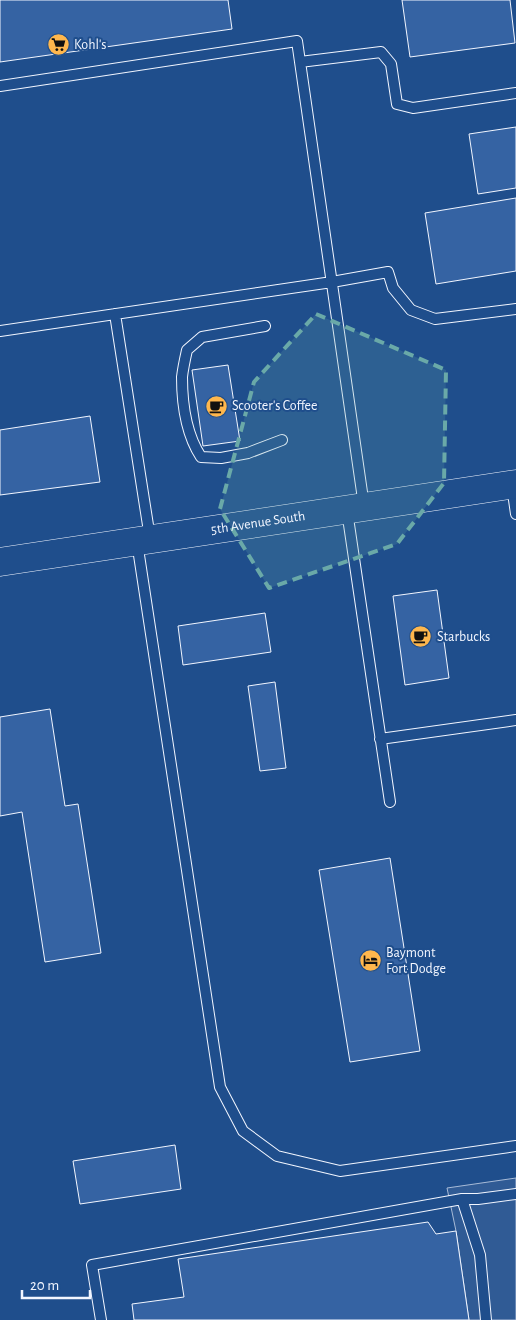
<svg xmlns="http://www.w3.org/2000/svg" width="516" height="1320" font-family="'Alegreya Sans',sans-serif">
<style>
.built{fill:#305b95;stroke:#a8bbd7}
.building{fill:#3563a3;stroke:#f2f6ff}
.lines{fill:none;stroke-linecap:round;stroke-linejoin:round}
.service-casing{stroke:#f2f6ff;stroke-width:12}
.primary-casing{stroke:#f2f6ff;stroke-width:29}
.service{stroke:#1f4e8c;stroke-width:10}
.primary{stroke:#1f4e8c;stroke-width:28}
.marked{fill:#6aa9a8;fill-opacity:0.2;stroke:#6aa9a8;stroke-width:4;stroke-dasharray:10 6;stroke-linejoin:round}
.labels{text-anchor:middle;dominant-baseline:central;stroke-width:4;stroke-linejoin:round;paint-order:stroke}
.poi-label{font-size:14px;fill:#f2f6ff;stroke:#1f4e8c;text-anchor:start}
.street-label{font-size:14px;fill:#f2f6ff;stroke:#1f4e8c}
</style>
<rect width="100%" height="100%" fill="#1f4e8c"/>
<!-- built -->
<path class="built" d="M516 1178V1320H469L456 1231 447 1188Z"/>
<!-- building -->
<path class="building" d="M0 0H228L232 29 0 62Z
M402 0H510L515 43 410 57Z
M516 127V188L478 194 469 134Z
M516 198V271L436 284 425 213Z
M228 365 240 441 203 446 192 370Z
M90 416 100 482 0 495V430Z
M437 590 449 678 405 685 393 596Z
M265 613 271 652 183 665 178 626Z
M275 682 286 768 260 771 248 686Z
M50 709 65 806 78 804 101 953 45 962 22 812 0 816V717Z
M390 858 420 1051 350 1062 319 870Z
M175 1145 181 1189 80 1204 73 1161Z
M428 1222 436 1234 456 1231 469 1320H134L132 1304 184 1297 178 1259Z"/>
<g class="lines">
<defs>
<path id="service" d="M300 62 381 52 391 64 397 104 413 108 516 93
M0 86 297 41 364 506
M115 314 150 538
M265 326 202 337 187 350C185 359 183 368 182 377 182 404 186 434 201 457L221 458 248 453 282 440
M0 331 332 282 388 272 393 288 411 310 435 319 516 309
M512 486 516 514
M347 511 390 802
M137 542 220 1087 243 1131 277 1156 340 1171 516 1146
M380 739 516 720
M462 1199 480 1255 486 1320
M101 1320 92 1265 462 1199H478L516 1194"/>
<g id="primary">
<path id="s1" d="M0 562 516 484"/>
</g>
</defs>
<!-- service casing -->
<use href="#service" class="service-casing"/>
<!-- primary casing -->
<use href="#primary" class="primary-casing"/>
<!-- service -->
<use href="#service" class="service"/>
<!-- primary -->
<use href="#primary" class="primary"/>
</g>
<!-- marked area -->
<path class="marked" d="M316 314 446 370 444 483 397 544 269 588 220 509 254 382Z"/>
<!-- icons -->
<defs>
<symbol id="supermarket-disc" viewBox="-11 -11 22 22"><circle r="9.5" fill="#ffb74d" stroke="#1f4e8c"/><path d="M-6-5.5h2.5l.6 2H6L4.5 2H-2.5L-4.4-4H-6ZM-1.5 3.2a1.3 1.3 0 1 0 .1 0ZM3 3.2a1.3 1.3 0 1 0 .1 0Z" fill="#111"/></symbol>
<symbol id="cafe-disc" viewBox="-11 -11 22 22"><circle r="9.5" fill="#ffb74d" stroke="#1f4e8c"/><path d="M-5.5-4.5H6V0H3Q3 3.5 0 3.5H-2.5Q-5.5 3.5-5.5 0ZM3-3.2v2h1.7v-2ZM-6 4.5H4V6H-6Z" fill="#111"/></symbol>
<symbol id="hotel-disc" viewBox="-11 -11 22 22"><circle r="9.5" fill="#ffb74d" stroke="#1f4e8c"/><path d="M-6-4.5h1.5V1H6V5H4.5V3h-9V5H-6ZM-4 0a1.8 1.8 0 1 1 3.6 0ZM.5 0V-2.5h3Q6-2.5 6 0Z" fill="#111"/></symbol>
</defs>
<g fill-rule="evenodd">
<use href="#supermarket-disc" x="46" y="32" width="25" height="25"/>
<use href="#cafe-disc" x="204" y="394" width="25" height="25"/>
<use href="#cafe-disc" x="408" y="624" width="25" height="25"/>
<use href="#hotel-disc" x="358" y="948" width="25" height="25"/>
</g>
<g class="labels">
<!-- poi labels -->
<g class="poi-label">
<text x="74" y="45">Kohl's</text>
<text x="232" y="406">Scooter's Coffee</text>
<text x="437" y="637">Starbucks</text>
<text x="386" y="953">Baymont<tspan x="386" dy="16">Fort Dodge</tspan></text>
</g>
<!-- street labels -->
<g class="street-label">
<text stroke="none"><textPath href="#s1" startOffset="261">5th Avenue South</textPath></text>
</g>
</g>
<!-- scale -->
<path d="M22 1290v8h68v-8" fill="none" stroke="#f2f6ff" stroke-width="2.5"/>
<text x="30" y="1290" font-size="15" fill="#f2f6ff" stroke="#1f4e8c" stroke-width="4" paint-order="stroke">20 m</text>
</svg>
